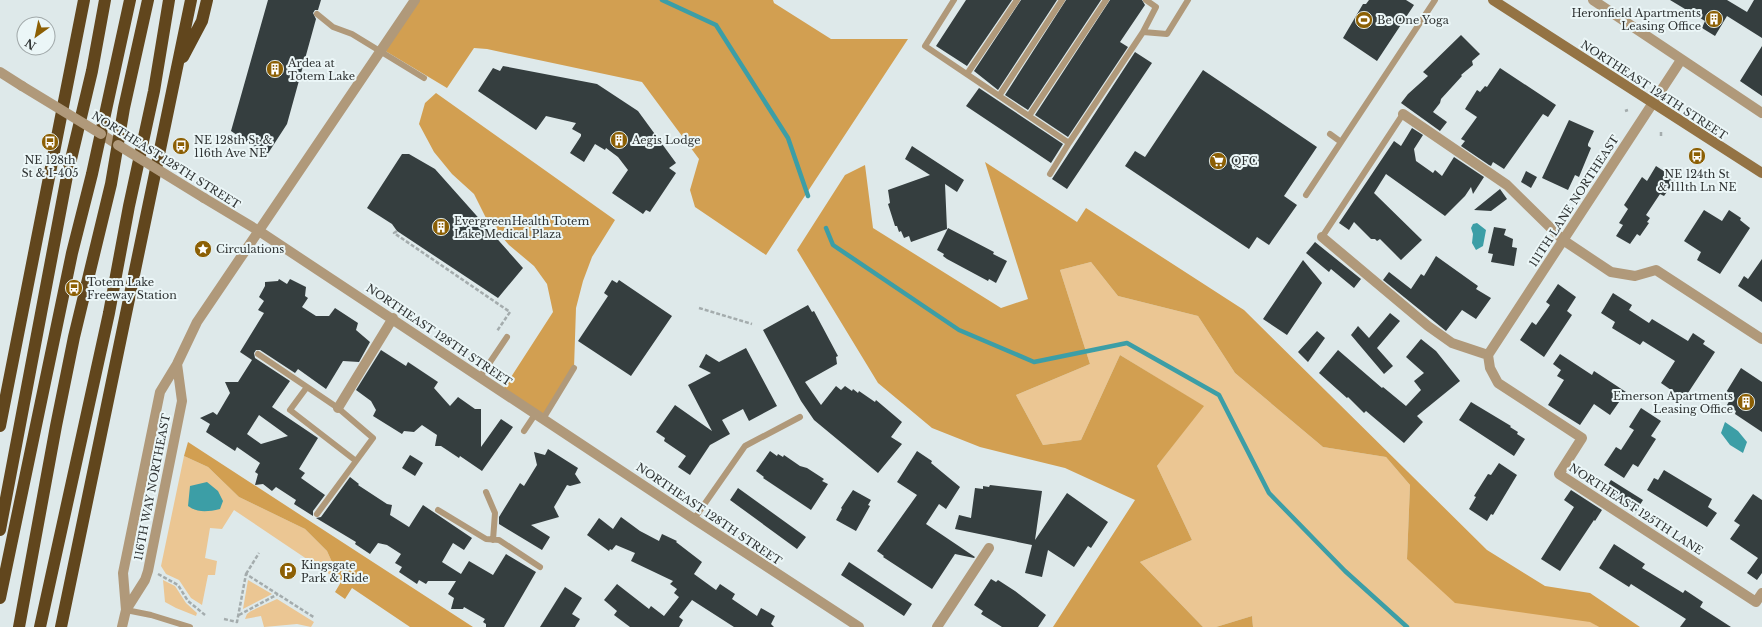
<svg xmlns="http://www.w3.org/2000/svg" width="1762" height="627" font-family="'Libre Baskerville',serif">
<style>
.green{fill:#ebc693}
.forest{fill:#d29f51}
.water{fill:#3c9ea6}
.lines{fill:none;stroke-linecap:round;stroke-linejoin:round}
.stream{stroke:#3c9ea6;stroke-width:4.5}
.building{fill:#353e3f;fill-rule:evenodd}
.path{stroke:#a4acad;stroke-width:2.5;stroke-dasharray:4 2;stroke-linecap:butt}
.service{stroke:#b0997a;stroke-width:6}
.minor{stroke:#b0997a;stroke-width:10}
.tertiary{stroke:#b0997a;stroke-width:10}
.secondary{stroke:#947344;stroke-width:10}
.motorway{stroke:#61461d;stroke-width:12}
.tertiary-bridge{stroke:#b0997a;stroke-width:10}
.labels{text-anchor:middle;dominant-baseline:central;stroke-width:4;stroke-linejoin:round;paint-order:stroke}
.poi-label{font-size:11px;fill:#2f3333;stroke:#ebf6f7;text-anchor:start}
.street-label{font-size:11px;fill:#2f3333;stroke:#ebf6f7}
</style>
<rect width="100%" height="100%" fill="#dee9ea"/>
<!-- green -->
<path class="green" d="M1091 262 1118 296 1198 316 1235 373 1323 447 1386 457 1410 485 1407 559 1591 622 1599 627H1253L1252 616 1216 627H1203L1140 562 1192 540 1157 466 1203 406 1120 355 1081 440 1043 445 1016 395 1090 364 1060 270Z
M184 456 208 467 239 497 305 529 327 551 341 582 234 510 222 529 210 528 205 558 217 561 215 575H208L202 605 191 598 179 580 166 574 161 566Z
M163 580 175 586 186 603 197 613 196 616 176 608 165 602Z
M248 580 272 594 243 609Z
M277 599 314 622 311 627 297 624 264 627 261 616 245 619 247 614 251 611Z"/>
<!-- forest -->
<path class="forest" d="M415 0H773L774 3 831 39H908L766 255 695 207 690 190 699 159 642 82 487 49 474 48 447 88 382 49Z
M436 93 615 220 592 257 583 281 576 308 574 368 543 419 502 391 553 312 547 284 534 266 509 245 487 220 474 194 452 174 434 152 419 124 425 103Z
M985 162 1077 222 1086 208 1244 310 1487 550 1545 586 1590 593 1640 627H1599L1590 622 1455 603 1407 559 1410 485 1386 457 1323 447 1235 373 1198 316 1118 296 1091 262 1060 270 1090 364 1016 395 1043 445 1081 440 1120 355 1204 406 1157 466 1192 540 1140 562 1203 627H1053L1135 500 1065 468 980 447 932 428 878 383 797 250 845 175 865 165 873 228 1001 308 1028 299Z
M188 442 473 627H410L352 588 345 599 335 592 341 582 327 551 305 529 239 497 208 467 184 456Z
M1252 616 1253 627H1216Z"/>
<!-- water -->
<path class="water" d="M1477 223 1486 230 1483 246 1476 250 1472 243 1473 234 1471 228 1473 224Z
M1725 422 1738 431 1747 442 1743 453 1730 445 1721 433Z
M207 482 218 491 223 501 220 509C207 512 198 513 188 506L190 486Z"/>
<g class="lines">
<!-- stream -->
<path class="stream" d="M662 0 716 25 788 138 808 196
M826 228 833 245 959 330 1034 362 1127 343 1219 395 1269 493 1345 571 1407 627"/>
</g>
<!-- building -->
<path class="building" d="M268 0H321L318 10H315L313 13 316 19 287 124 267 155 231 131Z
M966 0H1012L967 66 936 46Z
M1021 0H1057L998 90 974 71Z
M1066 0H1101L1028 110 1005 95Z
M1110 0H1142L1145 5 1120 42 1128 47 1068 137 1035 115Z
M1369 0H1406L1414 5 1377 61 1343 38 1363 4H1366Z
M1670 0H1727L1747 12 1754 0H1762V38L1727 16 1715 36 1702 28 1705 21Z
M1461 35 1480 54 1472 61 1473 65 1461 75 1462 76 1441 99 1440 103 1433 112 1447 122 1440 131 1401 103 1408 94 1428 76 1423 72Z
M1762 46V96L1740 81Z
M1135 52 1152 63 1067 189 1052 179Z
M503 66 597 84 638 111 676 163 669 168 676 173 650 212 646 210 643 214 612 193 628 170 618 157 606 148 605 150 595 144 584 162 570 153 581 136V134L572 129 576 123 546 116 536 130 478 91 493 68 500 71Z
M1500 68 1556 105 1548 117 1543 114 1504 169 1493 162 1491 166 1489 165 1461 146 1465 141 1461 139 1477 117 1465 109 1477 90 1480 92 1485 86 1487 87Z
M1203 70 1317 147 1284 196 1297 205 1269 245 1257 237 1249 249 1125 166 1135 151 1145 157Z
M979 88 1063 144 1051 163 966 106Z
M1569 120 1594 131 1588 144V146L1591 148 1586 160 1579 177 1575 175 1568 190 1542 178Z
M1412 128 1423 135 1414 149 1416 161 1433 173 1435 170 1442 176 1454 157 1484 177 1473 194 1471 187 1465 196 1445 216 1386 174 1374 193 1422 240 1401 260 1380 239 1377 241 1375 239H1371L1354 222 1349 230 1339 223 1394 141 1401 146Z
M912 146 964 180 957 192 945 184 947 229 911 242 909 236 904 238 901 231 899 232 897 226H895L888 204 890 203 888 190 930 175 905 159Z
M402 154H409L435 169 523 268 498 298 397 231 392 224 367 208Z
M1656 166 1676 179 1664 196 1660 194 1646 215 1650 218 1647 222 1649 223 1640 236 1637 234 1630 244 1616 236 1623 225 1619 223 1628 209 1624 205 1642 177 1647 181Z
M1526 171 1537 177 1531 188 1521 182Z
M1500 189 1507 199 1491 211 1474 210Z
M1704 210 1722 221 1729 210 1741 218 1740 220 1750 228 1720 274 1697 260 1701 252 1684 241Z
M1494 227 1506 229 1504 235 1513 239 1512 247 1517 248 1514 266 1491 262 1493 254 1488 253Z
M948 228 994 252 993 254 1007 261 996 283 989 279 988 281 947 259 943 256 944 254 937 250Z
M1315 242 1361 279 1354 288 1331 269 1329 272 1306 253Z
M1436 256 1478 286 1476 289 1491 298 1476 319 1462 310 1446 331 1383 280 1389 272 1411 289 1421 274 1424 276Z
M1762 259V302L1738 286 1744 276 1748 279Z
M1303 260 1322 283 1287 335 1263 319Z
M279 279 287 284 290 279 306 287 305 296 308 298 302 307 316 316H329L335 308 358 323 356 330 370 342 359 362 343 361 326 389 298 369 295 373 260 350H256L254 353 255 358 290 381 272 407 318 438 299 469 305 473 301 478 325 495 313 511V516L294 504 296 500 276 487 272 491 263 484 255 485 258 474 255 472 260 463 237 447 235 451 206 432 210 424 200 418 213 412 217 415 230 393 225 382H238L252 360 240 352 264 313 258 310 264 301 259 297 265 286V282L278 281ZM259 415 288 436 261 444 247 434Z
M612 280 617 283 619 280 672 316 631 376 578 341 608 296 604 293Z
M1558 284 1576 297 1567 311 1572 315 1544 357 1520 340 1532 322 1536 325 1550 305 1546 302Z
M1613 293 1632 305 1629 310 1649 323 1652 319 1688 341 1693 333 1705 341 1703 344 1715 352 1684 399 1661 383 1675 361 1643 341 1640 345 1612 328 1615 322 1601 313Z
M808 305 812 312 814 311 838 356 836 357 837 364 805 382 821 405 836 386 841 390 845 386 852 391 853 389 858 393 859 391 875 402 876 400 902 422 891 437 902 444 878 473 814 420 801 401 763 330Z
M1390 313 1400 321 1377 348 1393 366 1384 374 1351 335 1358 326 1369 338Z
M1317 331 1325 338 1308 362 1298 352Z
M1421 339 1436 351 1460 381 1417 416 1423 422 1404 443 1366 411 1364 413 1348 397 1347 398 1319 373 1338 350 1382 388 1383 387 1406 406 1421 390 1414 381 1424 373 1406 357Z
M746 348 777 406 749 421 743 409 722 420 730 434 710 445 690 475 678 467 686 456 664 441 665 438 656 432 675 405 712 431 688 385 711 373 699 367 706 354 719 362Z
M381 350 406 366 408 362 438 382 434 388 450 406 458 397 475 409H481V447L501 419 513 427 482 471 460 456 459 458 441 446H435L437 435 422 425 414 432 404 431 402 434 373 416 376 410 371 401 356 390Z
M1560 354 1592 375 1594 371 1626 392 1610 415 1594 404 1580 425 1548 405 1564 380 1557 376 1561 370 1553 364Z
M1741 368 1762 382V432L1735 414 1736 411 1727 405 1731 398 1725 394Z
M1471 402 1511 426 1510 427 1518 432 1517 434 1525 439 1514 456 1459 420Z
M1641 408 1661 421 1651 436 1656 439 1638 467 1633 464 1624 478 1604 465 1616 447 1621 450 1634 430 1629 427Z
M548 449 578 468 575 474 581 483 570 486 567 485 554 507 559 517 531 525 550 537 542 550 499 524V517L520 483 524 486 537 465 534 452 545 455Z
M770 451 777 456 778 454 783 457 784 455 800 466 807 468 824 479 822 481 828 484 811 510 763 478 764 477 756 471Z
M917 451 932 461 931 463 960 487 946 509 939 504 926 524 975 557 974 558 955 554 932 589 883 557 884 556 877 551 917 495 897 482Z
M410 455 423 463 415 476 402 468Z
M1499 463 1517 475 1493 515 1491 514 1487 521 1469 509 1476 497 1474 496 1488 474 1491 475Z
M1664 470 1712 499 1708 507 1717 513 1707 527 1647 490 1654 478 1658 480Z
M350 477 359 484 358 485 387 504 392 505 390 515 409 527 423 505 472 538 464 550 453 543 442 562 461 574 469 561 493 575 506 554 536 572 504 627H486V624L483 622 485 619 464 607 463 609H451L454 598 448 594 456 581H428L426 584 419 580 417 584 399 572 402 567 395 563 401 554 387 545 378 543 370 554 355 544 356 542 316 518 321 517Z
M1611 480 1643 500 1636 511 1604 491Z
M990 485 1042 491 1035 540 1067 493 1108 522 1091 548 1088 546 1074 567 1048 550 1042 577 1025 573 1032 545 955 529 959 515 971 518 975 488 983 489V486L989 487Z
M738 488 806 537 797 549 730 500Z
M853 490 871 500 868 505 870 506 856 531 836 520 842 509 841 508Z
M1571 490 1602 510 1595 521 1594 520 1560 571 1541 559 1574 507 1564 500Z
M1753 494 1762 500V573L1757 580 1747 573 1758 558 1730 539 1740 525 1734 521Z
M621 517 640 531 659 541 662 534 677 541 676 542 702 562 694 574 716 590 720 584 735 594 732 599 757 616 761 608 775 616 771 624 774 627H734L692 600 679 617 683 620 679 627H630L614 615 617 611 604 600 617 584 649 609 651 606 664 616 679 597 674 593 677 589 670 584 673 581 631 561 635 553 616 545 612 550 610 549 609 551 587 535 599 518 613 529Z
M1614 544 1645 564 1642 568 1683 593 1685 590 1703 602 1700 607 1731 627H1680L1686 619 1631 584 1629 587 1599 568Z
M849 562 912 604 904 616 841 575Z
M991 579 996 582 998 580 1015 591 1046 615 1038 627H1002L981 614 983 611 974 605Z
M565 587 582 598 572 614 580 619 575 627H540Z"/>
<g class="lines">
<!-- path -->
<path class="path" d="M1625 111 1628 110
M1661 132V136
M397 231 394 233 510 312 497 331
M699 308 752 324
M158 574 178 585 188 601 205 615
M246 574 259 553
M239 615 278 594
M224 619 237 622 246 574 315 618"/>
<!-- service -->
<path class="service" d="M954 0 925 46 1069 143 1050 174
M317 14 333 27 352 34 424 78
M1143 32 1156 7 1146 0
M967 74 1017 0
M999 96 1062 0
M1029 116 1106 0
M1330 134 1341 142
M1069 143 1143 32 1167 34 1188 0
M1306 195 1435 0
M1322 237 1403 114
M258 354 307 387
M480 377 507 337
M543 419 574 368
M524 431 536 413
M486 492 495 513 493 540
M438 510 486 539 499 540 540 567
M317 514 373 438 338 408 307 387 290 410 356 461
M694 519 745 446 800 417
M126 610 151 615 190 627"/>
<!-- minor -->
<path class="minor" d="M1593 0 1762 113
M1403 114 1507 185 1563 240 1611 272 1635 276 1656 270 1762 339
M259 231 694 519 859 627
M1322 237 1428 326 1452 343 1488 355 1490 368 1498 383 1582 438 1559 474 1756 602 1762 593
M1488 355 1681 60
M338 408 393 318
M937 627 989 548"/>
<!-- tertiary -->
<path class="tertiary" d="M0 72 22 86
M101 134 118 145
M204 198 259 231
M126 610 145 580 148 571 182 401 177 364
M122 627 126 610 123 573 160 392 177 364 197 322 415 0"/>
<!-- secondary -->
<path class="secondary" d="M1493 0 1762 173"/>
<!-- motorway -->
<path class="motorway" d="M183 57 202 21 207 0
M0 426 84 0
M0 530 67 176 92 71 105 0
M0 598 72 253 92 174 130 0
M19 627 56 426 74 337 111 184 124 108 148 0
M40 627 109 313 129 206 154 91 169 0
M61 627 191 0"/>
<!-- tertiary-bridge -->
<path class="tertiary-bridge" d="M22 86 101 134
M118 145 204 198"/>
</g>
<!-- icons -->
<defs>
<symbol id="building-disc" viewBox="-11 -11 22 22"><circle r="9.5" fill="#8c5f04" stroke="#ebf6f7"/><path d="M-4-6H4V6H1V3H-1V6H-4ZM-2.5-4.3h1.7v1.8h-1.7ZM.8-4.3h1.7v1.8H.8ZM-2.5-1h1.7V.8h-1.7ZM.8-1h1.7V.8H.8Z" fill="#fff"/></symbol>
<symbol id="stadium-disc" viewBox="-11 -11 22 22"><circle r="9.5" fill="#8c5f04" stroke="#ebf6f7"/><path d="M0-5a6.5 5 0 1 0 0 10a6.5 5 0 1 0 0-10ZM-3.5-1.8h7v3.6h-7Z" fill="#fff"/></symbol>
<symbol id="bus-disc" viewBox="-11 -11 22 22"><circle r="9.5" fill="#8c5f04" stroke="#ebf6f7"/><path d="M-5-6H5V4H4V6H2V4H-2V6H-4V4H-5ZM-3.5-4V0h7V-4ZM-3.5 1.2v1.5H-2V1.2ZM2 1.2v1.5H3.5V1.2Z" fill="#fff"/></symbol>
<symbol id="supermarket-disc" viewBox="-11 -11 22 22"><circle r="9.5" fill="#8c5f04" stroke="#ebf6f7"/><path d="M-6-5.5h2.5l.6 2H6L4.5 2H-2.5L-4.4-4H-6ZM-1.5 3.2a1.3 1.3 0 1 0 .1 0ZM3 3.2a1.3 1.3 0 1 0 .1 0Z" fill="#fff"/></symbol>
<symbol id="sight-disc" viewBox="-11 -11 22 22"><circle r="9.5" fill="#8c5f04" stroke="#ebf6f7"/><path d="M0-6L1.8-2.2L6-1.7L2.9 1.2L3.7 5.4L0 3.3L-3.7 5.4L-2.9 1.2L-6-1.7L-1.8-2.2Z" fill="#fff"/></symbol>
<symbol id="parking-disc" viewBox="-11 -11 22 22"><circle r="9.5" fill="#8c5f04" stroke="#ebf6f7"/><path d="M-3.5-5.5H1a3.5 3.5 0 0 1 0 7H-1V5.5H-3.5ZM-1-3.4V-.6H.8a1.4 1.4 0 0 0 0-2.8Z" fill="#fff"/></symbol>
</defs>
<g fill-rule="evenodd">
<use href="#building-disc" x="1704" y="9" width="20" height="20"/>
<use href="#stadium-disc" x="1354" y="10" width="20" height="20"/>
<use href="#building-disc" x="265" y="59" width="20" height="20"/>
<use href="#building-disc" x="609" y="130" width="20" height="20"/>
<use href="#bus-disc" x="40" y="132" width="20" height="20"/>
<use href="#bus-disc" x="171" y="136" width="20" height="20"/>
<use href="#bus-disc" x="1687" y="146" width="20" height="20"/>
<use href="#supermarket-disc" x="1208" y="151" width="20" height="20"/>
<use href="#building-disc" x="431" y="217" width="20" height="20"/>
<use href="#sight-disc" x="193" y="239" width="20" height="20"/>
<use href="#bus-disc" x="64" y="278" width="20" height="20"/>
<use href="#building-disc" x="1736" y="392" width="20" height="20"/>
<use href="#parking-disc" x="278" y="561" width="20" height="20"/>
</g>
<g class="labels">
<!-- poi labels -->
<g class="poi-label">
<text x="1701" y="13" text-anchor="end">Heronfield Apartments<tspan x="1701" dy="13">Leasing Office</tspan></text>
<text x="1377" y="20">Be One Yoga</text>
<text x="288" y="63">Ardea at<tspan x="288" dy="13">Totem Lake</tspan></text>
<text x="194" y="140">NE 128th St &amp;<tspan x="194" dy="13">116th Ave NE</tspan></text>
<text x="632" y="140">Aegis Lodge</text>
<text x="50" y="160" text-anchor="middle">NE 128th<tspan x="50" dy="13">St &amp; I-405</tspan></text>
<text x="1231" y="161">QFC</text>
<text x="1697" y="174" text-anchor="middle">NE 124th St<tspan x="1697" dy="13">&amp; 111th Ln NE</tspan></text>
<text x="454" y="221">EvergreenHealth Totem<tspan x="454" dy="13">Lake Medical Plaza</tspan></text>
<text x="216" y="249">Circulations</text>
<text x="87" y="282">Totem Lake<tspan x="87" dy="13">Freeway Station</tspan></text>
<text x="1733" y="396" text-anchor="end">Emerson Apartments<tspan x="1733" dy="13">Leasing Office</tspan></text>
<text x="301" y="565">Kingsgate<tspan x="301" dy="13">Park &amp; Ride</tspan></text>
</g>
<!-- street labels -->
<g class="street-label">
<text transform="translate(1654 90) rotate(33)">NORTHEAST 124TH STREET</text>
<text transform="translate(166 160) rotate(32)">NORTHEAST 128TH STREET</text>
<text transform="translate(1574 201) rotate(-57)">111TH LANE NORTHEAST</text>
<text transform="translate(439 335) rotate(34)">NORTHEAST 128TH STREET</text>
<text transform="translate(152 487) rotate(-79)">116TH WAY NORTHEAST</text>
<text transform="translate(1636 509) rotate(33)">NORTHEAST 125TH LANE</text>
<text transform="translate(709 514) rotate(34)">NORTHEAST 128TH STREET</text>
</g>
</g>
<!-- north arrow -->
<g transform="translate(36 36) rotate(213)"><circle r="19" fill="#ebf6f7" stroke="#a0a8a9"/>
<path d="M0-3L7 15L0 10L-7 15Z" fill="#8c5f04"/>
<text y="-6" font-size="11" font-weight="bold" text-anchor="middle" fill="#2f3333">N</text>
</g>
</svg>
